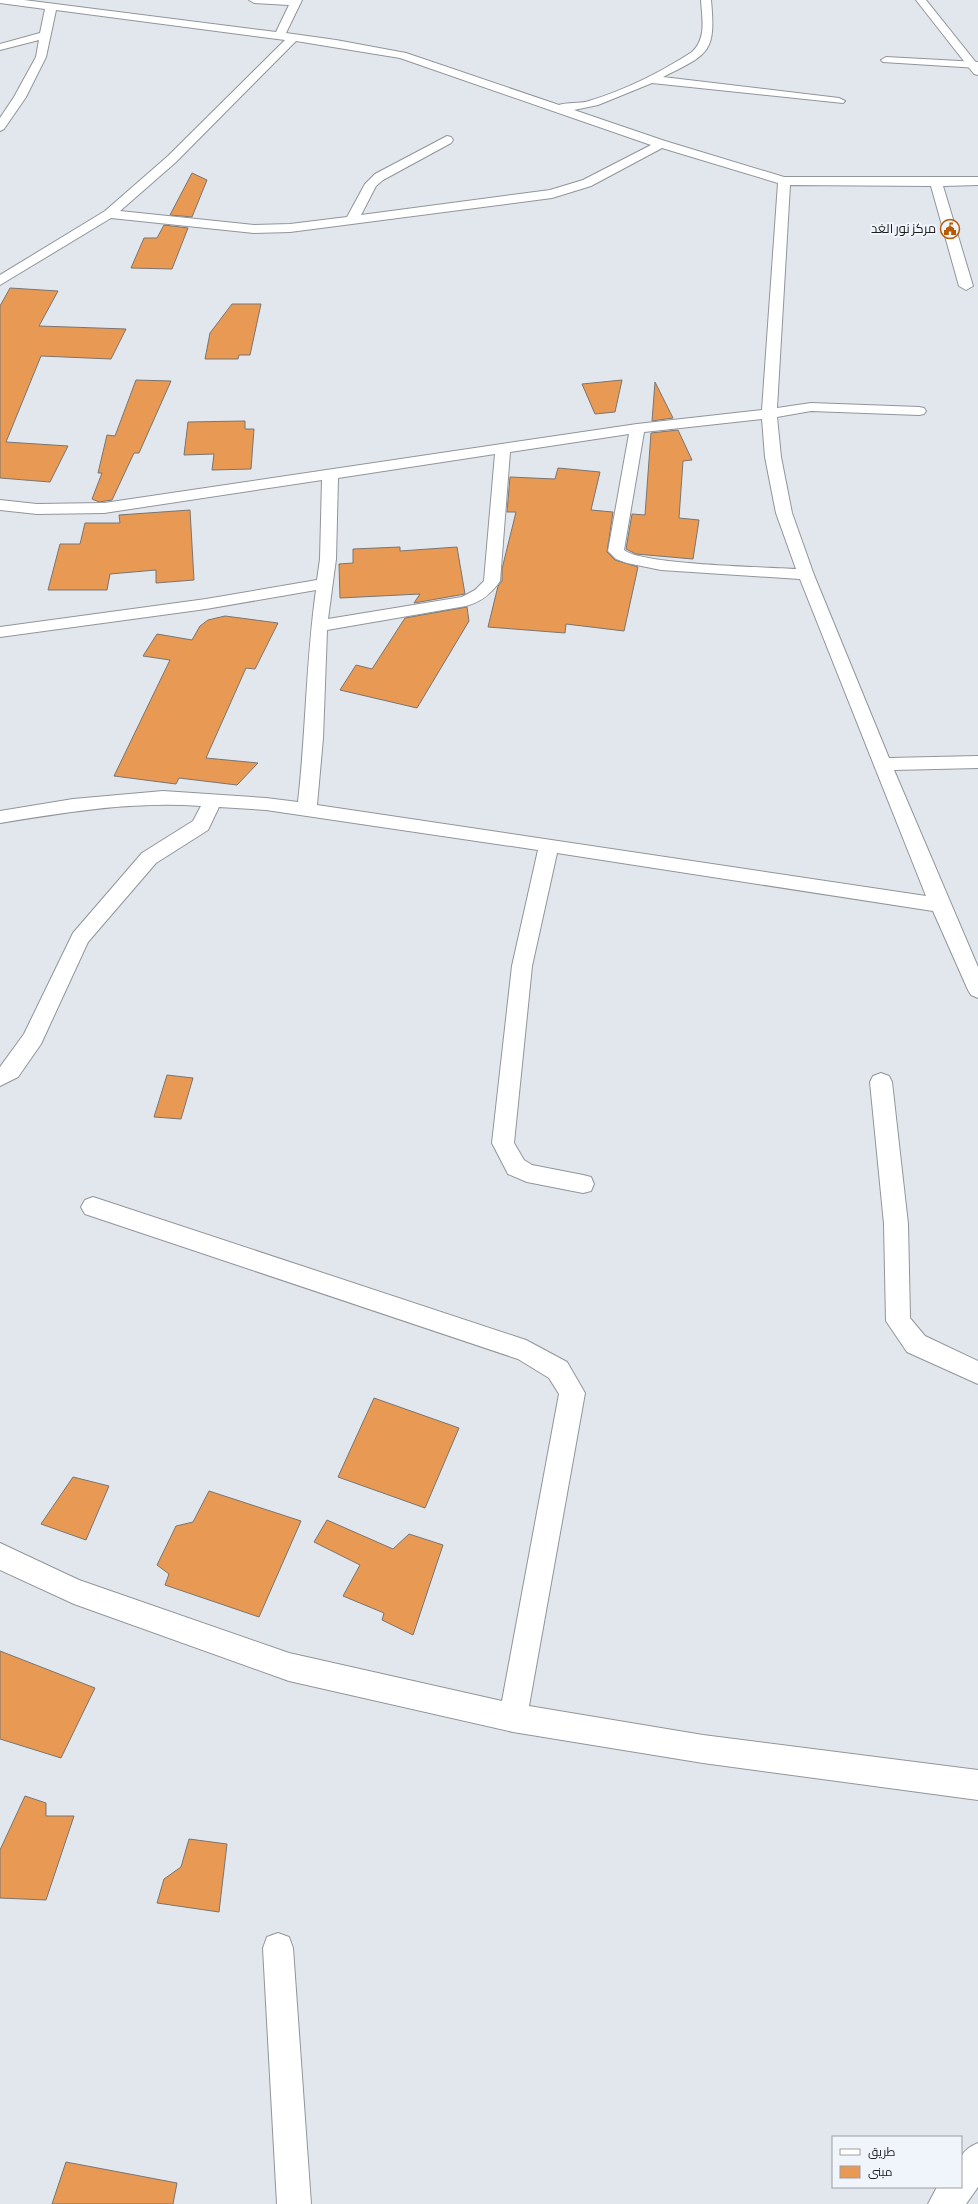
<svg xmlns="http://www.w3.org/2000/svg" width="978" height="2204" font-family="'Sofia Sans Condensed',Cairo,sans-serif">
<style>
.building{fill:#e89a54;stroke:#7a7470}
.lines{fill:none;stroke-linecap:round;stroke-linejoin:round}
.service-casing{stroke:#91959b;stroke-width:2}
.minor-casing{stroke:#91959b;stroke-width:2}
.service{fill:#fff;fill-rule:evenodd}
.minor{fill:#fff;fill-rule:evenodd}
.labels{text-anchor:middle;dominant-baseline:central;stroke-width:4;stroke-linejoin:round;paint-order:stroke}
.far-poi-label{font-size:13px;fill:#1c1e20;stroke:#f0f5fb;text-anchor:end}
</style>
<rect width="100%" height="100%" fill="#e2e7ed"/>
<!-- building -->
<path class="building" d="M192 173 207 180 192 217 170 215Z
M164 225 188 228 172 269 131 268 144 238H157Z
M10 288 58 291 39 326 126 329 111 359 41 356 6 442 68 446 50 482 0 478V306Z
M232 304H261L250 355H239L238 359H205L210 333Z
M136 380 171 381 139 453H134L112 500 99 502 92 499 102 473H98L107 435 115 436Z
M622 380 615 412 595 414 582 384Z
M655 382 673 418 652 421Z
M245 421V429H254L251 469 212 470 214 454 184 455 188 422Z
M678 430 692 460 683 461 679 518 699 520 693 559 636 554 626 549 632 514 645 515 651 433Z
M558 468 600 472 591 510 613 512 607 552 615 560 638 567 624 631 566 624 565 633 488 627 498 586 502 581V569L516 512H507L510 477 555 479Z
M190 510 194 580 156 583V570L110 574 107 590H48L60 544H80L85 523H120L119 515Z
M400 547V551L457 547 465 594 414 603 420 594 340 598 339 564 353 563V549Z
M467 607 469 621 417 708 340 690 356 665 372 669 405 618Z
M225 616 278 623 255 669 246 668 206 758 258 763 237 785 179 778 176 784 114 776 170 660 143 656 157 634 192 640 200 626 208 620Z
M167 1075 193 1078 181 1119 154 1117Z
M374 1398 459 1428 425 1508 338 1477Z
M73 1477 109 1486 86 1540 41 1524Z
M209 1491 301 1521 259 1617 165 1585 169 1574 157 1565 176 1526 193 1522Z
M327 1520 393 1549 409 1534 443 1545 413 1635 382 1620 384 1613 343 1596 360 1565 314 1542Z
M0 1651 95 1688 61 1758 0 1739Z
M25 1796 46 1803V1816H74L46 1900 0 1898V1850Z
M189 1839 227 1844 219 1912 157 1903 164 1879 181 1867Z
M66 2162 177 2183 173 2204H52Z"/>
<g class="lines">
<defs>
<path id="service" d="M886 57 978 62V68L883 62 881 60Z"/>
<path id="minor" d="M0 0H24L276 32 289 5 254 3 249 0H302L286 33 336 40 406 53 559 105C568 102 579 104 589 101 625 90 661 72 692 52 707 38 702 18 701 0H711C716 53 709 54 663 77L839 98 845 101 843 103 652 83 598 105 574 110 665 141 784 177H978V185L943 186 973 286 966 290 959 286 931 186 790 185 777 408 811 403 919 407 924 408 926 411 924 414 919 415 811 411 777 417 781 457 792 513 814 575 889 758 978 756V768L894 770 978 967V998L971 995 968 990 933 911 557 853 532 966 514 1143 524 1160 532 1165 583 1175 591 1177 594 1184 591 1191 583 1193 527 1182 508 1174 492 1143 512 966 538 850 266 810 219 807 208 830 156 863 88 942 41 1044 18 1077 0 1086V1067L24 1034 73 933 142 853 193 821 201 806C133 801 67 812 0 823V811L73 799 163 791 266 798 298 802C306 732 306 660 316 590L206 609 0 637V627L206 599 317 580 320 559 322 480 104 513 37 514 0 510V500L37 504 104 503 637 424 762 410 778 183 662 148 591 186 552 198 290 232 254 233 111 218 0 285V275L105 211 168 156 285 40 56 10 46 57 26 97 4 129 0 131V118L14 97 36 57 39 40 0 50V44L40 33 45 9 0 3ZM296 41 400 58 651 145 583 180 550 190 361 215 376 186 383 180 451 143 453 140 451 137 447 136 375 174 365 184 347 217 290 224 254 225 120 211 176 162ZM762 419 765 457 776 513 796 569C766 567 642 565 624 550L644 432ZM629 434 608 551 616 559 627 563 661 570 800 579 926 896 317 805 323 738 327 630 466 606C481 602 491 594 500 581L510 452ZM495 454 484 581 475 590 462 597 328 619 336 559 338 478Z
M916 0H926L978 65V75L974 74Z
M881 1073 889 1076 892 1082 908 1224 910 1318 925 1336 978 1361V1384L907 1352 886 1321 884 1224 870 1082 873 1076Z
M93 1197 526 1340 567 1362 585 1393 529 1706 703 1735 978 1770V1800L703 1763 513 1732 289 1681 74 1604 0 1570V1543L79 1580 289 1653 502 1701 559 1394 549 1378 518 1359 85 1214 81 1207 85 1200Z
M278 1933 289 1937 293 1948 311 2204H277L263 1948 267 1937Z
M978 2143V2187L966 2204H928L937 2187H961C961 2165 954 2153 978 2143Z"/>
</defs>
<!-- service casing -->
<use href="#service" class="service-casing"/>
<!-- minor casing -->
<use href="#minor" class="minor-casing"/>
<!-- service -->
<use href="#service" class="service"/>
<!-- minor -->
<use href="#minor" class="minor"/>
</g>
<!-- icons -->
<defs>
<symbol id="civic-ring" viewBox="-11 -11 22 22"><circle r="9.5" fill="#f0f5fb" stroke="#b75a04" stroke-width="1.5"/><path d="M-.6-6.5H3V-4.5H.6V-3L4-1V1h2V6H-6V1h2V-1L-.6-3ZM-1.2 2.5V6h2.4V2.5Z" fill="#b75a04"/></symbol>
</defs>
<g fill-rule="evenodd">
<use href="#civic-ring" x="939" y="218" width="22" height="22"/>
</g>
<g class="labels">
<!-- far-poi labels -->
<g class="far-poi-label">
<text x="936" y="229">مركز نور الغد</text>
</g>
</g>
<!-- legend -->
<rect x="832" y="2136" width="130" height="52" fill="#f0f5fb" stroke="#9b9fa3"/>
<rect x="840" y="2149" width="20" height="6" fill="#ffffff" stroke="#9b9fa3"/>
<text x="868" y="2156" font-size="12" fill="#1c1e20">طريق</text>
<rect x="840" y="2166" width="20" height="12" fill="#e89a54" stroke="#9b9fa3"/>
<text x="868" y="2176" font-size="12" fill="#1c1e20">مبنى</text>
</svg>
